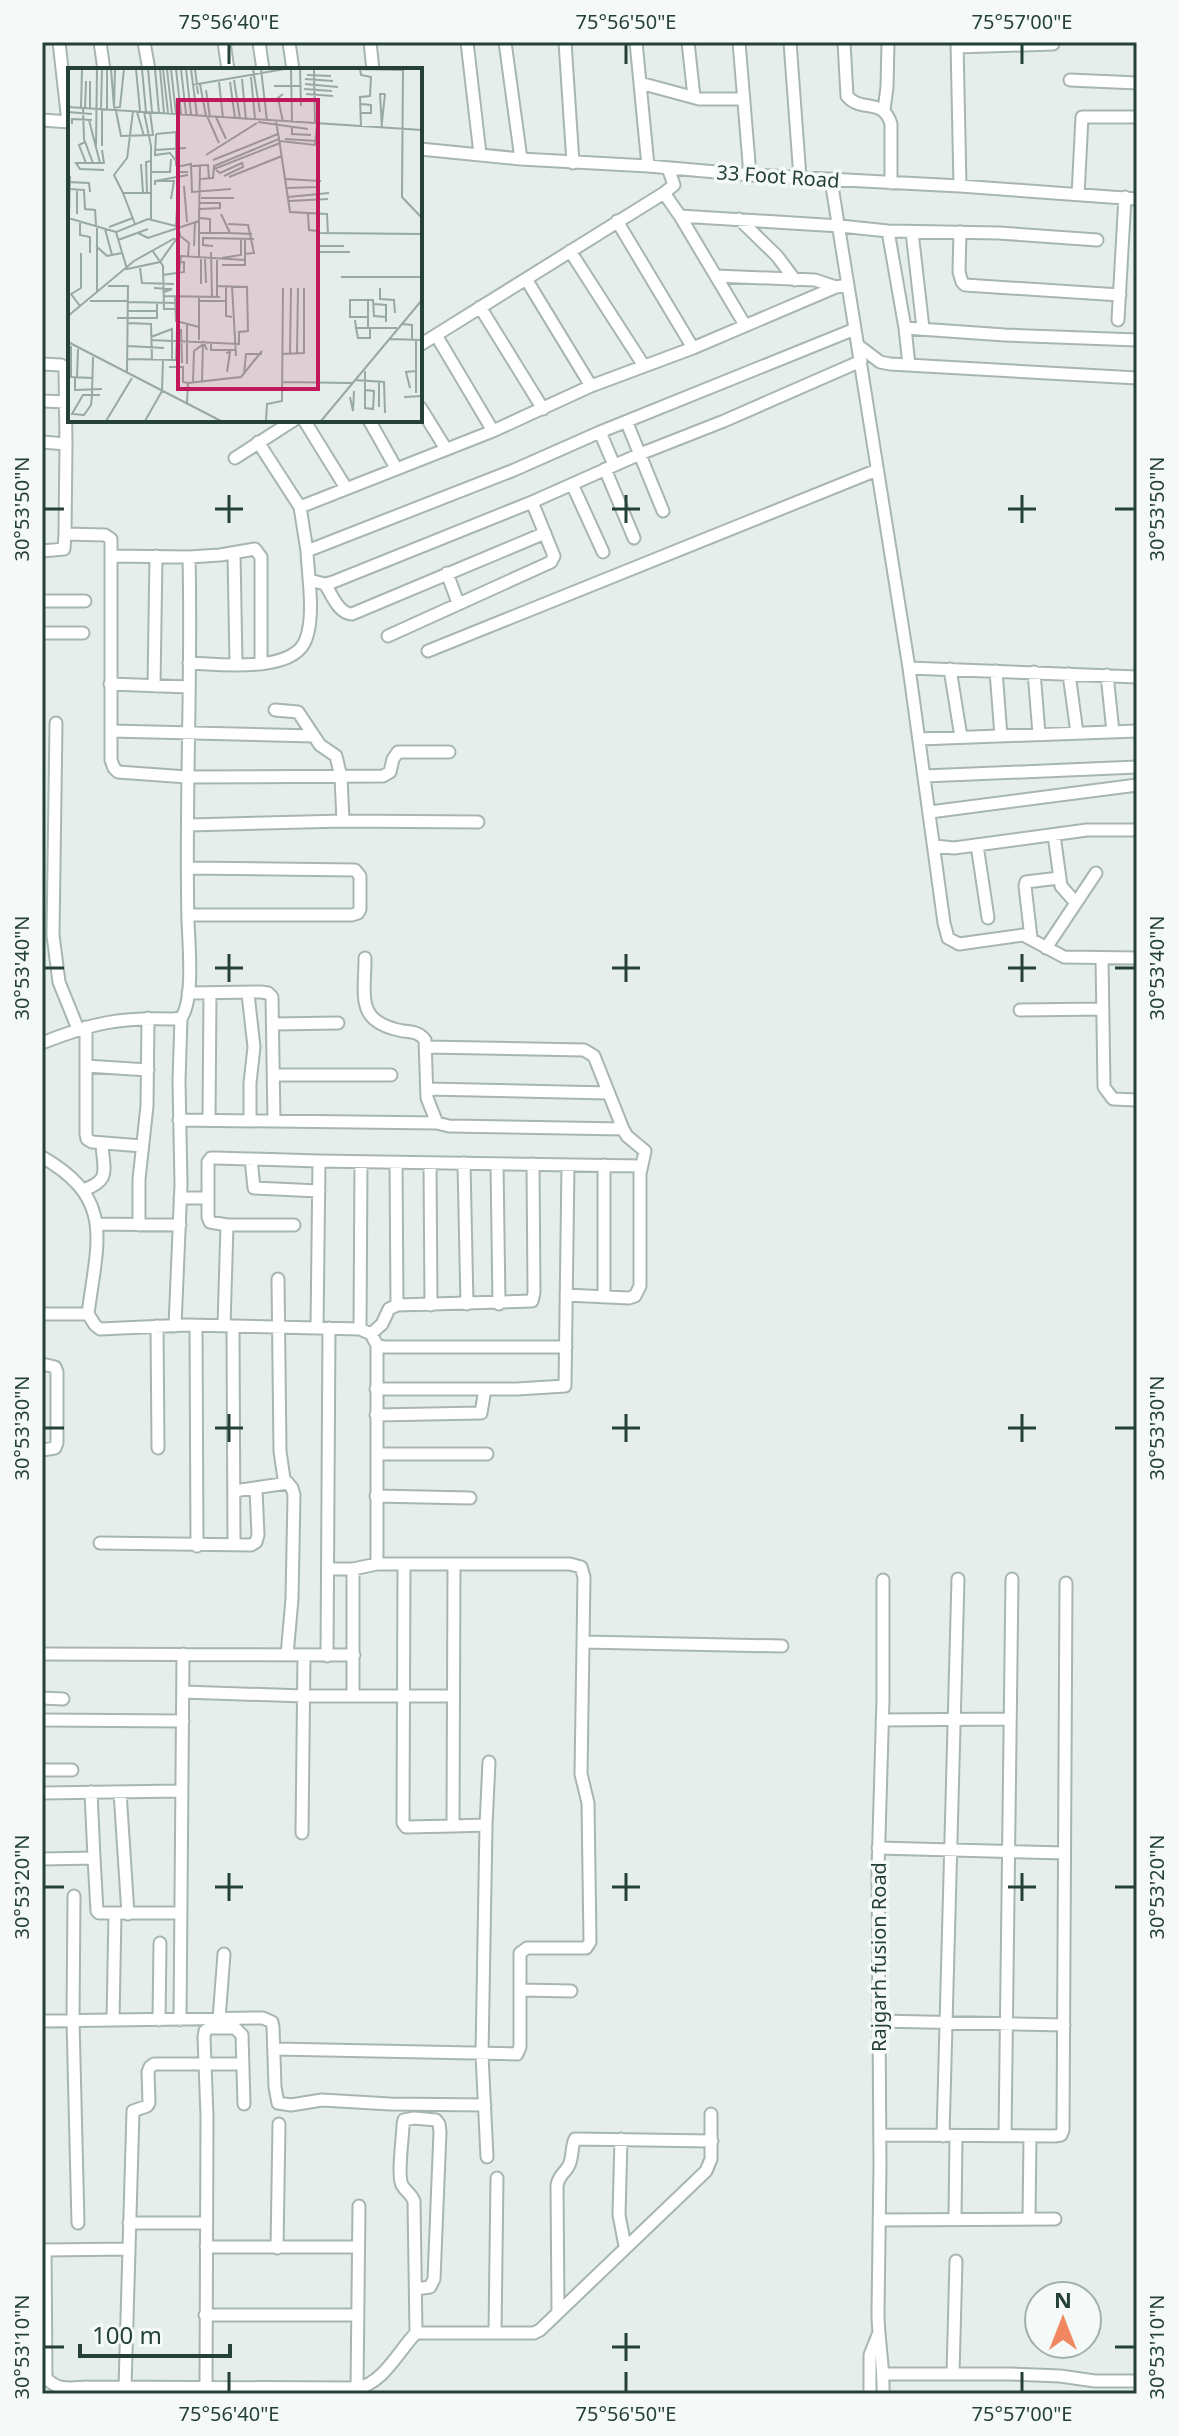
<svg xmlns="http://www.w3.org/2000/svg" width="1179" height="2436" font-family="'Noto Sans',sans-serif">
<style>
.lines{fill:none;stroke-linecap:round;stroke-linejoin:round}
.minor-casing{stroke:#a7b6b1;stroke-width:15}
.minor{stroke:#fff;stroke-width:11}
.ticks{fill:none;stroke:#244039;stroke-width:3}
.labels{text-anchor:middle;dominant-baseline:central;stroke-width:7;stroke-linejoin:round;paint-order:stroke}
.street-label{font-size:20px;fill:#244039;stroke:#f5faf8}
.inset-road{fill:none;stroke:#98a8a3;stroke-width:2}
.view{fill:#c2185b;fill-opacity:0.15;stroke:#c2185b;stroke-width:4}
.inset-edge{fill:none;stroke:#244039;stroke-width:4}
.neatline{fill:none;stroke:#244039;stroke-width:3}
.ticks-label{font-size:20px;text-anchor:middle;fill:#244039}
</style>
<rect width="100%" height="100%" fill="#e5eeea"/>
<g class="lines">
<defs>
<path id="minor" d="M59 42 68 122
M100 42 104 70
M144 42 149 70
M224 42 228 70
M259 42 263 70
M289 42 293 70
M370 42 373 70
M467 42 480 154
M505 42 521 159
M565 42 573 163
M636 42 648 166
M688 42 694 97
M739 42 750 175
M790 42 800 178
M844 42 847 96C861 113 883 97 891 124V183
M957 42 960 186
M957 47 1053 44
M1070 80 1137 83
M640 83 699 99H744
M884 110 887 87 888 42
M42 120 70 122
M420 149 521 159 648 166 750 175 960 186 1137 199
M668 168 674 185 664 193 680 216 840 226 888 231 999 233 1097 240
M1078 195 1082 117H1137
M680 216 745 325
M739 219 777 256 795 280
M617 221 693 348
M888 231 905 328 909 365
M912 232 923 328
M960 232 959 272 962 282 965 285 1120 295
M570 251 644 366
M716 276 815 280 836 287
M526 279 591 386
M480 307 543 409
M1118 320 1125 197
M905 328 1005 335 1137 340
M855 329 909 668 944 923 948 938 959 944 1023 935 1064 957 1137 958
M436 335 493 431
M420 345 664 193
M859 346 880 362 890 364 1137 378
M42 364 61 365 65 368 66 444
M42 401 67 402
M420 407 446 449
M304 420 346 488
M369 420 396 468
M627 423 663 511
M600 432 614 465
M42 442 66 444 65 534
M258 442 300 507 307 551
M235 458 294 420
M605 469 634 538
M572 484 603 552
M300 507 493 431 591 386 693 348 836 287 848 285
M42 551 64 549 65 534 105 535 111 539V760L114 768 118 772 187 777 383 776 390 772 393 759 398 752H449
M234 553 236 664
M112 556 189 557 220 555 255 549 261 557V664
M447 573 458 603
M309 580 325 584 333 582 532 502 640 454 724 421 861 361
M325 584C332 595 339 614 352 614L545 533
M42 601H85
M42 633H83
M388 636 551 562 554 556 532 502
M428 651 877 470
M189 663C219 664 294 674 306 639 315 615 308 576 307 551L514 470 600 432 855 329 831 180
M909 668 1137 677
M950 669 961 737
M996 671 1001 736
M1034 672 1039 734
M1069 674 1077 733
M1107 675 1113 732
M110 684 189 687
M154 686 156 556
M275 710 298 712 320 745 336 756 341 777 343 821
M56 723 53 935 59 982 78 1029
M111 731 313 736
M919 739 1137 731
M925 776 1137 767
M930 812 1137 785
M189 825 343 821 478 822
M1054 835 1061 886 1076 903
M977 845 988 918
M935 846 954 848 1087 830H1137
M188 915H352L358 913 360 909V876L355 870 189 868
M1031 938 1025 886 1026 882 1059 878
M1046 948 1096 873
M365 958C365 997 355 1022 403 1031 412 1032 419 1032 425 1040L427 1098 437 1123 449 1126 623 1129
M1102 958 1104 1087 1113 1099 1137 1100
M188 993 261 992 268 993 272 997 274 1121
M248 994 254 1047 250 1083V1121
M1020 1010 1103 1009
M274 1024 338 1023
M86 1027V1134L87 1139 92 1142 142 1146
M42 1043C93 1023 119 1017 173 1019L181 1018C194 1001 189 945 188 922 185 800 192 679 189 557
M426 1047 584 1050 594 1056 623 1129 627 1136 645 1151 640 1174V1286L635 1296 629 1298 566 1295
M86 1066 148 1070
M274 1075H391
M427 1089 608 1093
M179 1120 437 1123
M209 1120 210 993
M42 1157C116 1199 97 1242 88 1314
M251 1159 254 1188 319 1191
M396 1162 397 1305
M430 1163 431 1305
M464 1163 467 1304
M497 1164 499 1304
M83 1190C112 1180 103 1170 102 1143
M180 1198H208
M98 1224 180 1225
M139 1225V1179L147 1106 148 1018
M294 1225H227L210 1222 208 1217V1162L211 1158H216L319 1161 641 1166
M278 1279 280 1451 284 1479 292 1488 294 1495 292 1599 287 1655
M604 1297V1165
M42 1314H88L95 1325 100 1329 187 1325 360 1329 371 1334 377 1345 384 1347H566
M157 1326 158 1448
M175 1326 181 1184 179 1081 181 1018
M196 1326 197 1546
M224 1326 227 1225
M233 1326 234 1544
M317 1328 319 1161
M360 1329 361 1162
M371 1334 382 1324 389 1309 397 1305 532 1301 534 1293 533 1164
M42 1364 55 1367 57 1372V1443L55 1448 42 1450
M376 1389H517L565 1386 568 1165
M376 1415 481 1413 485 1389
M377 1454H487
M234 1491 288 1483
M376 1496 470 1498
M100 1543 251 1545 256 1542 258 1535 256 1489
M377 1564V1345
M454 1564 453 1826 486 1825 482 2055 487 2157
M404 1566 403 1823 406 1827 453 1826
M353 1569V1695
M583 1642 782 1646
M42 1654 354 1655
M327 1656 329 1328
M183 1692 304 1696H453
M42 1698 63 1699
M42 1720 183 1721
M882 1720 1009 1719
M42 1770H72
M91 1792 94 1858
M120 1792 128 1914
M42 1793 181 1791
M486 1825 489 1762
M302 1833 304 1655
M878 1848 1064 1853
M42 1859 94 1858 97 1911 99 1913H181
M74 1896 73 2020 78 2223
M521 1990 571 1991
M219 2019 224 1954
M113 2020 115 1914
M159 2020 160 1943
M180 2020 183 1654
M42 2021 263 2018 272 2022 273 2027 275 2087 278 2103 291 2105 322 2100 390 2104 485 2105
M879 2021 1064 2025
M276 2049 517 2054 520 2047V1953L527 1948H586L590 1942 588 1803 581 1774 584 1577 581 1567 570 1564H377L353 1569H328
M880 2135 1055 2136 1061 2135 1063 2130 1066 1583
M943 2136 958 1579
M1005 2136 1012 1579
M621 2139 619 2215 625 2246
M955 2219 956 2136
M1029 2219 1030 2136
M879 2220 1055 2219
M129 2223H205
M206 2247H358
M277 2248 279 2124
M42 2250H45L46 2378C58 2391 70 2388 86 2387
M45 2250 128 2249
M416 2289 430 2287 434 2279 440 2132 439 2124 436 2120 414 2118 404 2120 403 2124C403 2137 397 2175 402 2185 406 2192 411 2193 414 2201L416 2333
M558 2310 557 2185C559 2175 563 2175 568 2167 573 2160 571 2147 575 2139L712 2141
M205 2315H358
M495 2333 497 2178
M883 2374H1010L1060 2376 1095 2381H1137
M953 2374 956 2261
M206 2387 207 2116 204 2037 205 2031 210 2028H235L242 2035 244 2104
M125 2388 133 2111 147 2106 149 2103 148 2072 150 2067 154 2064H243
M357 2388 359 2206
M86 2394V2387L357 2388C383 2384 399 2350 416 2333H534L540 2330 706 2171 711 2159V2114
M870 2394V2355L878 2335
M883 2394C884 2366 878 2340 878 2313L880 2165 878 1870 883 1699V1580"/>
</defs>
<!-- minor casing -->
<use href="#minor" class="minor-casing"/>
<!-- minor -->
<use href="#minor" class="minor"/>
</g>
<!-- ticks -->
<path class="ticks" d="M229 44V64M626 44V64M1022 44V64M229 495V523M626 495V523M1022 495V523M44 509H64M215 509H243M612 509H640M1008 509H1036M1115 509H1135M229 954V982M626 954V982M1022 954V982M44 968H64M215 968H243M612 968H640M1008 968H1036M1115 968H1135M229 1414V1442M626 1414V1442M1022 1414V1442M44 1428H64M215 1428H243M612 1428H640M1008 1428H1036M1115 1428H1135M229 1873V1901M626 1873V1901M1022 1873V1901M44 1887H64M215 1887H243M612 1887H640M1008 1887H1036M1115 1887H1135M626 2333V2361M44 2347H64M612 2347H640M1115 2347H1135M229 2372V2392M626 2372V2392M1022 2372V2392"/>
<g class="labels">
<!-- street labels -->
<g class="street-label">
<text transform="translate(778 176) rotate(4)">33 Foot Road</text>
<text transform="translate(878 1957) rotate(-90)">Rajgarh fusion Road</text>
</g>
</g>
<!-- overview -->
<g transform="translate(68 68)">
<rect width="354" height="354" fill="#e5eeea"/>
<path class="inset-road" d="M43 1 46 39M68 1 72 43M74 1 78 44M80 1 84 44M87 1 91 45M92 1 96 45M95 1 100 45M99 1 104 46M103 1 108 46M108 1 113 46M113 1 118 46M118 1 123 46M123 1 129 48M127 1 130 26M185 1 192 44M193 1 199 53M223 1 224 54M232 1 233 38M246 1 247 56M288 1 335 2M292 1 293 7 303 9 302 28 292 29 293 59M335 1 334 129 354 150M239 7 263 8M183 9 187 51M174 11 178 52M237 11 265 13M166 12 172 51M151 14 155 50M162 14 167 50M132 16 138 48M237 16 270 19M124 17 217 1M206 18H232M236 21 264 23M138 22 142 49M215 26 210 30 215 54M238 26 265 28M0 39 354 62M13 40 14 1M46 40 52 39 56 1M46 40 47 1M15 41 16 71 25 95H36L34 82M17 41 18 13M22 41V13M33 41 34 1M34 41V78M39 42V1M48 43 53 68 85 67 82 44M0 44 24 46M69 44 76 68M76 44 83 78V151M293 45H303V37L293 36M139 48 151 75M148 49 158 71M21 52 32 95M190 54 240 61M314 54 317 26M4 56V51L24 52M224 60V66L243 67M314 60 312 26H317M88 66 108 64V97L113 98M88 66 87 87 102 85 108 93M211 71 222 144 259 146 260 166M217 71 248 73M212 73 247 77 249 56M17 74 11 77 18 95M28 78 29 1M87 82 118 80M138 87 189 55M59 91 65 43M145 92 210 66M25 95H8L12 101 36 102M73 96 75 125M113 98 123 96 124 124 163 121M123 98 140 97 141 111M146 101 212 75M148 102 152 105 174 95M83 104H102L103 91M156 108 175 99 174 94M161 109 214 88M132 111 145 110 146 98 211 71 208 54M218 111 253 113M87 113 120 107M1 114 21 115 22 124M87 117V113H106L103 131M116 118 119 154M219 120 249 119 250 113M0 121 16 122 17 141 27 142 28 157M55 125 46 107 59 90M79 125 78 94 83 93M220 129 261 125M133 130H166M221 133 260 131M132 141 152 140V135H132M9 146V121M153 146 162 165 184 166M240 146 241 162 250 163M250 147 251 165 354 166M0 150 48 164M1 150 2 108M132 150 142 151V165M80 151 108 158 112 166 92 194 59 201 48 164ZM12 153V167L22 169V185M67 156 55 125H83M160 156 180 157 186 185 177 186M108 158 111 104H120M41 159 65 150M37 161 44 187M70 165 80 170 131 153 132 98M131 165H161M111 167 121 175 120 188M50 172 80 161M28 178 39 188 54 185M126 178 127 153M145 178 135 177V170L186 171M250 178H276M84 182 95 198 96 241H107M143 184 144 229M252 184H282M131 189V153M133 189V216M137 190 138 215M154 190 173 187V170M154 197H177V170M72 200 74 215 106 216M111 204 113 188 177 192M95 207 116 204V194H112M273 209H354M40 218H60L59 304M158 218V248L164 249M164 218 168 288M86 220 104 221 96 224M312 220V231L326 232 327 245M29 225V158M95 228 152 229M107 228 108 253 131 259M149 229V190M300 232V260M22 233H60M132 233H157M60 234 107 235M306 236 318 237V254M12 238 3 226 13 220V185M60 243H89M0 248 66 193 107 170M300 249H282V232H305L306 248 318 249M49 250H89V234M287 252 288 260H329M60 255 83 256 84 292M334 256 344 257V272M119 257V296M288 260 290 270H302V261M113 261 114 295M83 269 104 261V292M321 271 354 272M83 272 171 276V264L180 263 179 219 149 218M131 272V228M348 272V325M0 274 153 353M143 275V282H167M3 278V309L24 310M60 278 96 280M158 285 162 284 159 304M229 285 230 220M214 286 236 285V220M222 286 223 220M25 289 24 327 23 337 16 347 4 346 15 327H32M60 291 108 292 109 262M101 299H115V314L120 315M297 303V340L305 341 306 323 297 322M176 306 178 286H194M7 310V322L34 321M9 310 10 281M287 312 316 314 317 345M311 313V339M215 314 284 315M125 315 126 283 134 277M134 315 135 273 139 282M342 320 338 304 348 303M282 329 285 343 286 323M336 329 354 328V305M119 336 120 315 173 309 194 283M38 353 64 310M77 353 94 323 95 292M198 353 199 336 214 333 215 220M253 353 354 232"/>
<path class="view" d="M110 32H250V321H110Z"/>
<rect width="354" height="354" class="inset-edge"/>
</g>
<!-- border -->
<rect width="1179" height="2436" fill="none" stroke="#f5faf8" stroke-width="88"/>
<!-- north arrow -->
<g transform="translate(1063 2320)"><circle r="38" fill="#f5faf8" stroke="#a1b0ac" stroke-width="2"/>
<path d="M0-6L14 30L0 20L-14 30Z" fill="#f18760"/>
<text y="-12" font-size="22" font-weight="bold" text-anchor="middle" fill="#244039">N</text>
</g>
<!-- scale -->
<path d="M80 2344v12h150v-12" fill="none" stroke="#244039" stroke-width="4"/>
<text x="92" y="2344" font-size="24" fill="#244039" stroke="#f5faf8" stroke-width="6" paint-order="stroke">100 m</text>
<rect x="44" y="44" width="1091" height="2348" class="neatline"/>
<g class="ticks-label">
<text x="229" y="29">75°56'40"E</text>
<text x="626" y="29">75°56'50"E</text>
<text x="1022" y="29">75°57'00"E</text>
<text transform="translate(22 509) rotate(-90)" y="7">30°53'50"N</text>
<text transform="translate(1157 509) rotate(-90)" y="7">30°53'50"N</text>
<text transform="translate(22 968) rotate(-90)" y="7">30°53'40"N</text>
<text transform="translate(1157 968) rotate(-90)" y="7">30°53'40"N</text>
<text transform="translate(22 1428) rotate(-90)" y="7">30°53'30"N</text>
<text transform="translate(1157 1428) rotate(-90)" y="7">30°53'30"N</text>
<text transform="translate(22 1887) rotate(-90)" y="7">30°53'20"N</text>
<text transform="translate(1157 1887) rotate(-90)" y="7">30°53'20"N</text>
<text transform="translate(22 2347) rotate(-90)" y="7">30°53'10"N</text>
<text transform="translate(1157 2347) rotate(-90)" y="7">30°53'10"N</text>
<text x="229" y="2421">75°56'40"E</text>
<text x="626" y="2421">75°56'50"E</text>
<text x="1022" y="2421">75°57'00"E</text>
</g>
</svg>
